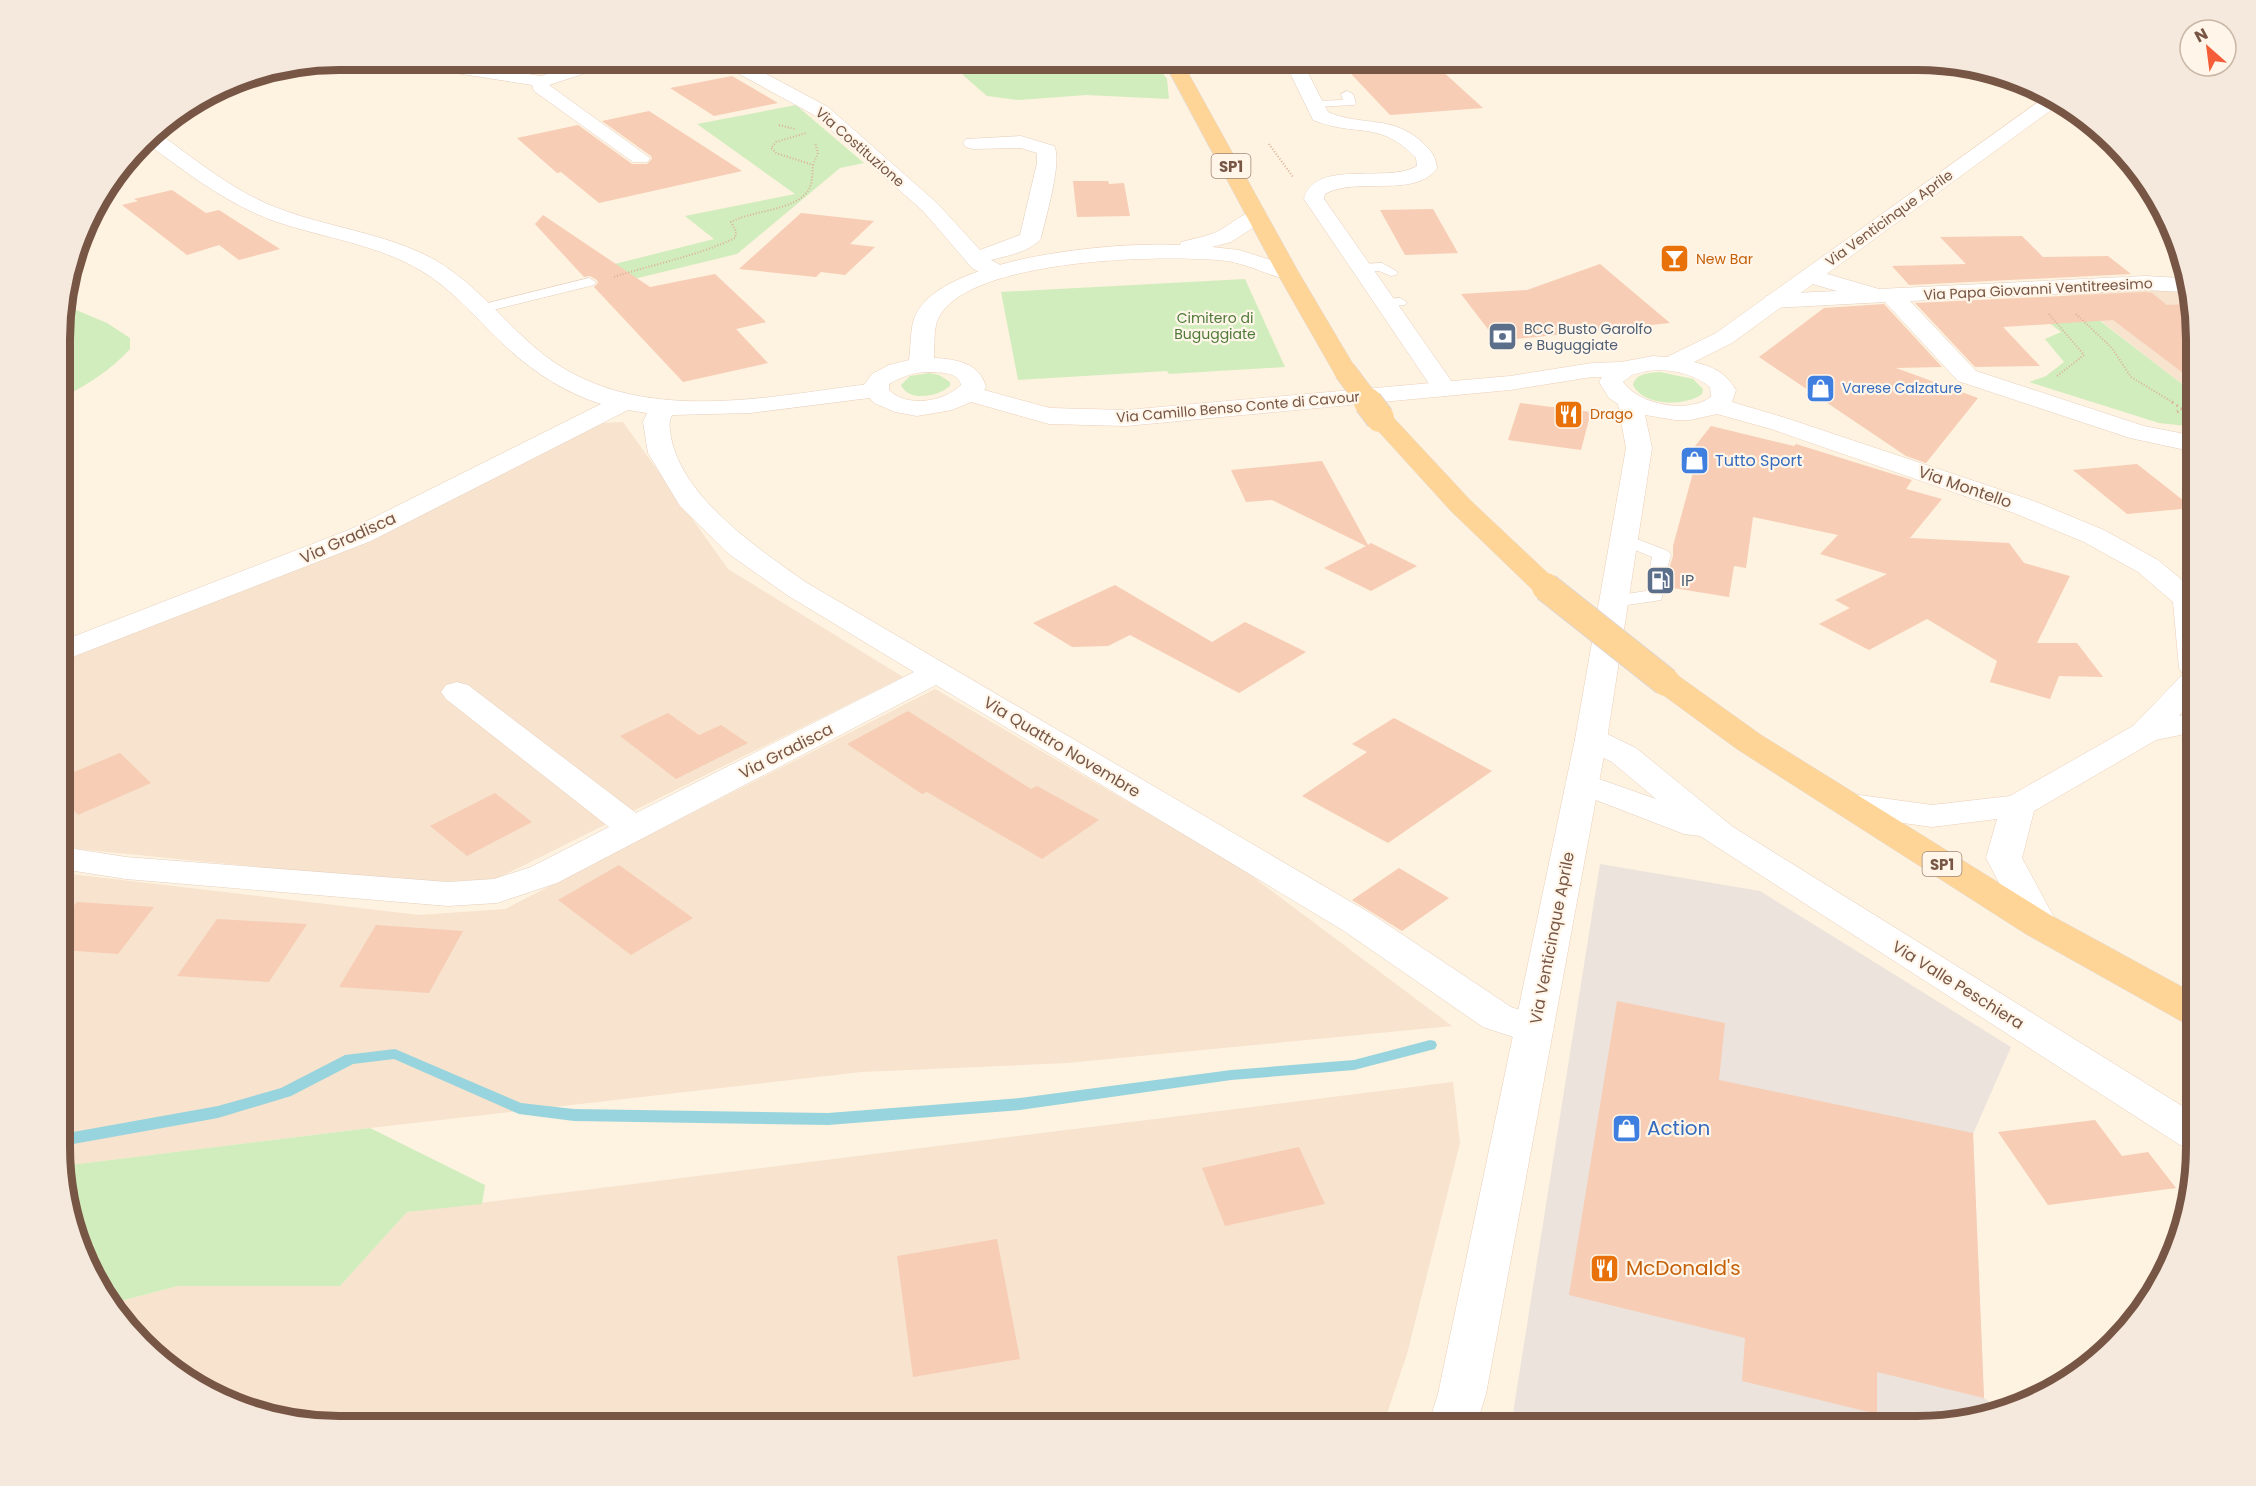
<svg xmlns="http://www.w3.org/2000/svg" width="2256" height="1486" font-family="Poppins,sans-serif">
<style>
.residential{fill:#f7e3ce}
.industrial{fill:#ece3dc}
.green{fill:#d2edbd}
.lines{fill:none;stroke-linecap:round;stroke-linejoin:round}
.stream{fill:#98d4dd;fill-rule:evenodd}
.building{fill:#f7cdb5}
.lane-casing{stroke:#e5cfbe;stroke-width:1}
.street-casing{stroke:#e5cfbe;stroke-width:1}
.secondary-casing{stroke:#ebd0ba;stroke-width:1}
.primary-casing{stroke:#dfd6d2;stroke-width:1}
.path-far1{stroke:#dbb098;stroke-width:2;stroke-dasharray:1 2;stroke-linecap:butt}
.path{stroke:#dbb098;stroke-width:3;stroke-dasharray:1.5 4;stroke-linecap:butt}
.lane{fill:#fff;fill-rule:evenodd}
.street{fill:#fff;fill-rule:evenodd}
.secondary{fill:#fff;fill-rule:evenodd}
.primary{fill:#ffd597;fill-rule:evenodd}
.primary-bridge-far1-casing{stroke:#dfd6d2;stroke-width:23;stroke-linecap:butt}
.primary-bridge-casing{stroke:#dfd6d2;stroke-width:30;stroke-linecap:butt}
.primary-bridge-far1{stroke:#ffd597;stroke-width:22}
.primary-bridge{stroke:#ffd597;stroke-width:28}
.labels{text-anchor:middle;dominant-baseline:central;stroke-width:4.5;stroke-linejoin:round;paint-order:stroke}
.far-street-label{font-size:14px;fill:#785645;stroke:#fff6e9}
.far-food-label{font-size:14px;fill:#c56008;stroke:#fff6e9;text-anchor:start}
.far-park-label{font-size:14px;fill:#4e7939;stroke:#fff6e9}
.far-service-label{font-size:14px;fill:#4e5e75;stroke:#fff6e9;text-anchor:start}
.far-shop-label{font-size:14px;fill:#366cbe;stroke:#fff6e9;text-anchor:start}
.shield{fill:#fff6e9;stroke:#a08676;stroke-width:1.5}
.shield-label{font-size:15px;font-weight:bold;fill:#785645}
.shop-label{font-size:16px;fill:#366cbe;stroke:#fff6e9;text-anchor:start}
.street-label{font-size:16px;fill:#785645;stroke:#fff6e9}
.service-label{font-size:16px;fill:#4e5e75;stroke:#fff6e9;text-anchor:start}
.near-shop-label{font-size:20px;fill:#366cbe;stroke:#fff6e9;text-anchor:start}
.near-food-label{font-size:20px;fill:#c56008;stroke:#fff6e9;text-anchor:start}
.rim{fill:none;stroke:#785645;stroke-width:8}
</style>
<rect width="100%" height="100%" fill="#fef2e0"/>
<!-- residential -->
<path class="residential" d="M2168 288 2186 292 2195 322V394L2065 293Z
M623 422 728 569 903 677 496 879 418 883 78 849 62 844V660L321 558 604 423Z
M935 689 1241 868 1452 1026 1067 1063 861 1072 370 1128 62 1166V873L419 915 505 909Z
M1453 1082 1460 1143 1407 1354 1383 1426H339L250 1411 184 1379 113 1303 178 1286H340L407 1212Z"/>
<!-- industrial -->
<path class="industrial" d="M1600 864 1760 891 2011 1047 1973 1134 1984 1398 1997 1407 1934 1425 1511 1426Z"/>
<!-- green -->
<path class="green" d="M954 60H1153L1167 79 1169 99 1086 95 1019 100 987 96 964 76Z
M796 105 864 163 840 168 737 254 609 285 591 270 714 239 685 216 795 194 697 124Z
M1245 279 1285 367 1169 374 1167 371 1018 380 1001 292Z
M2069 297 2195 394V427L2159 423 2029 382 2046 376 2064 362 2045 339 2061 332 2020 301Z
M62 304 107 323 130 338V349C110 371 88 384 62 398Z
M1660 372 1693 379 1703 389 1702 394C1685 407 1643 406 1633 385 1636 373 1649 373 1660 372Z
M929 373 939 375 950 382V386C938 397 908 402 901 385L910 376Z
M370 1128 485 1185 482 1204 407 1212 340 1286H178L113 1303 98 1287 62 1183V1166Z"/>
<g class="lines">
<!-- stream -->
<path class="stream" d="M1430 1040 1435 1041 1437 1045 1435 1049 1354 1070 1231 1080 1020 1110 828 1125 574 1121 519 1114 394 1059 353 1064 291 1096 218 1118 62 1146V1134L218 1106 281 1088 345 1055 395 1049 521 1103 574 1109 828 1113 1020 1098 1231 1070 1354 1060Z"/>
</g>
<!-- building -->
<path class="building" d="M1338 60H1430L1483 108 1390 115Z
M732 76 778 103 714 116 670 88Z
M649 111 742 171 599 203 561 172 557 173 517 138 578 125 632 164H647L652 159 651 156 602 121Z
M1073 181H1108L1109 184 1124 183 1130 216 1077 217Z
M172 190 206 213 219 210 280 249 239 260 219 245 187 255 122 205 138 201 134 199Z
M1433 209 1458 253 1405 255 1380 210Z
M801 213 874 221 850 244 875 247 845 275 821 272 816 277 739 269Z
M543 215 650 287 715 274 766 322 736 329 768 363 683 382 594 287 598 283 597 280 590 276 584 277 535 224Z
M2022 236 2043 257 2108 256 2131 274 1909 285 1892 266 1966 264 1940 237Z
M1600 264 1670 323 1497 341 1461 294 1527 290Z
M2145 292 2152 293 2167 305 2190 304 2195 322V382L2113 320 2003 327 2040 366 1975 367 1915 303Z
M1884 304 1942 367 1896 368 1978 398 1926 463 1906 456 1759 357 1824 308Z
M1520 403 1591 412 1581 450 1508 440Z
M1711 426 1794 446 1796 444 1912 480 1906 489 1942 499 1910 538 2009 543 2024 563 2070 576 2037 643H2077L2103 677 2059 676 2050 699 1990 682 1997 661 1927 619 1869 650 1819 624 1850 608 1835 600 1887 574 1820 554 1838 535 1753 517 1746 568 1734 566 1729 597 1667 587 1665 582 1673 556V546L1694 469 1680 465Z
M1322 461 1368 545 1371 543 1417 566 1371 591 1324 568 1366 546 1272 500 1246 502 1231 470Z
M2137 464 2193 508 2127 514 2073 470Z
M1115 585 1212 642 1245 622 1306 652 1239 693 1130 635 1108 646 1072 647 1033 623Z
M908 711 1031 789 1037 786 1099 820 1042 859 927 792 922 794 847 744Z
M668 713 699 735 721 725 748 743 676 779 620 736Z
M1394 718 1492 771 1388 843 1302 796 1367 752 1352 744Z
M120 753 151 783 78 815 62 798V777Z
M495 793 532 822 467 856 430 826Z
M619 865 693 918 631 955 558 900Z
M1399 868 1449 898 1402 931 1352 900Z
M77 902 154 907 118 954 62 950V920Z
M217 919 307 924 269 982 177 976Z
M376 925 463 931 429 993 339 987Z
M1617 1001 1725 1023 1719 1080 1973 1133 1984 1398 1877 1372V1414L1742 1381 1745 1338 1569 1295Z
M2095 1120 2122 1156 2148 1152 2176 1188 2048 1205 1998 1132Z
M1299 1147 1325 1204 1225 1226 1202 1168Z
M997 1239 1020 1359 913 1377 897 1256Z"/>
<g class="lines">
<defs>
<path id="lane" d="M1347 91 1353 94 1356 103 1354 105 1315 107 1309 104 1315 101 1343 100 1341 94Z
M1382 263 1398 272 1396 275 1391 276 1379 271 1360 272 1353 268 1360 264Z
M589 278 596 282 594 285 481 313 474 309 476 306Z
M1400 298 1407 302 1405 305 1385 307 1378 303 1385 299Z
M1624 534 1668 551 1671 555 1666 572H1652L1650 568 1652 557 1618 543 1615 539 1618 535Z
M1656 580 1663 582 1665 586 1661 600 1614 607 1607 605 1605 601 1607 597 1646 591 1649 582Z"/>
<path id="street" d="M395 60H438L541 76 589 60H616L613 64 549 85 650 158 647 162H633L534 91 532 85 404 65 398 64Z
M718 60H740L828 107 937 203 980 250 1020 235 1037 163V153L1021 148 973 149 966 147 963 143 966 139 1021 136 1054 146C1063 160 1045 220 1041 238 1031 252 1006 256 991 260L1004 267 1007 272 1004 277 996 279 988 277 972 268 923 211 814 115 721 64Z
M1280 60H1298L1309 75 1328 112C1362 127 1394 114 1424 144 1432 152 1436 157 1437 168 1416 199 1356 176 1325 194L1324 199 1457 389 1454 394 1445 396 1436 394 1304 199C1314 158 1388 184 1417 166L1416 158C1379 119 1357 138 1313 120L1291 75Z
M1897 60 1941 64C1932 72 1912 67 1900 64Z
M153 132C165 136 177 147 187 154 209 170 231 186 255 198 312 227 379 229 435 260 477 284 506 325 544 355 639 428 768 396 877 383L886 385 889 390 886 395 877 397 751 413 672 415C668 423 670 429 671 437 682 498 760 550 807 583L1370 913 1511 1007 1548 1020 1554 1030 1548 1040 1534 1044 1483 1027 1344 931 936 685 557 883 497 903 448 906 126 879 62 869V847L126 857 448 882 494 879 531 867 609 827 446 699 441 692 446 685 457 682 468 685 636 813 914 672 787 595 729 554 680 506 648 453 643 422 647 413 628 410 371 541 62 661V641L351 529 601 404C563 392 530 370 501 342 475 317 451 288 420 270 376 244 324 238 277 222 228 205 187 173 145 142Z
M1810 269 1879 289 2145 276 2182 278 2186 291 2184 292 2145 290 1910 301 1976 371 2144 426 2195 436V452L2130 438 1958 381 1885 302 1774 308 1766 306 1763 301 1766 296 1774 294 1837 291 1802 281 1799 276 1802 271Z
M1591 729 1603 732 1636 748 1733 827 2195 1114V1150L2180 1145 1700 836 1684 834 1570 790 1565 783 1570 776 1582 773 1656 799 1612 762 1579 746 1575 739 1579 732Z"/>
<path id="secondary" d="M2048 95 2062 102 1732 343 1694 362C1714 367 1726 373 1736 390L1732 402 1789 419 2034 501 2104 530 2158 560 2195 591V698L2179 716 2195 712V732L2156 740 2034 811 2022 858 2058 925 2052 934 2039 937 2026 934 1986 858 1997 819 1932 827 1845 815 1833 811 1828 804 1833 797 1845 793 1932 805 2010 796 2133 726 2183 674 2179 668 2173 602 2138 572 2084 542 2014 513 1771 429 1717 414 1690 420H1675L1645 415 1652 448 1607 739 1486 1394 1476 1426H1428L1438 1394 1575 739 1626 448 1618 404 1609 398 1599 382 1602 377H1592L1510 390 1126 426 1049 424 971 402 952 410 917 416 895 412 874 403 864 391V385L872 374 889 365 909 360C911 347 910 331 914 319 935 256 1123 241 1180 245L1181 242C1192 239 1203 237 1214 233 1231 226 1246 207 1265 212L1268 216 1265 220 1231 242 1212 247 1239 250 1296 268 1299 273 1296 278 1288 280C1268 275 1247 264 1227 261 1167 254 970 258 939 317 933 327 935 346 934 358 956 359 980 363 986 387L984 390 1050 408 1126 410 1510 376 1592 363 1621 362 1653 356 1667 357 1716 333ZM1647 371C1668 368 1693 373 1710 387L1711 397C1688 414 1639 405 1623 382L1632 375ZM928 372C940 373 958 371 961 385 944 402 907 408 889 390V384C901 377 914 372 928 372Z"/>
<path id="primary" d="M1163 60H1181L1299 273 1357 371 1354 376 1345 378 1336 376 1333 371 1277 273Z
M1380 410 1389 413 1470 500 1556 581 1561 587 1556 593 1546 596 1536 593 1451 511 1371 423 1367 418 1371 413Z
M1666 673 1677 675 1761 735 2052 916 2195 994V1025L2181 1021 2026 934 1737 749 1655 689 1650 682 1655 675Z"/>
</defs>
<!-- lane casing -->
<use href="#lane" class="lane-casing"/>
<!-- street casing -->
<use href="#street" class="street-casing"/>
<!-- secondary casing -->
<use href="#secondary" class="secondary-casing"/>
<!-- primary casing -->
<use href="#primary" class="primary-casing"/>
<!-- path-far1 -->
<path class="path-far1" d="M779 125 795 129
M1269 144 1293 177
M813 165 818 153 815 143
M614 277C654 264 697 256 735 238L736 231 731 222C752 210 797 211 809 189 813 182 812 172 813 165L776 153 771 148 776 142 806 133
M2049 314 2084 355 2057 376
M2076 314 2112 348 2131 377 2174 403"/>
<!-- path -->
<path class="path" d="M2172 402 2182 409 2177 412"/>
<!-- lane -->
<use href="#lane" class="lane"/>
<!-- street -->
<use href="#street" class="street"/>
<!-- secondary -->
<use href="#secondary" class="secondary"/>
<!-- primary -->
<use href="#primary" class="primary"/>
<defs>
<path id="primary-bridge-far1" d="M1345 371 1369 403"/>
<path id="primary-bridge" d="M1368 402 1380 418
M1546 587 1666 682"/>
</defs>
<!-- primary-bridge-far1 casing -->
<use href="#primary-bridge-far1" class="primary-bridge-far1-casing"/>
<!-- primary-bridge casing -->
<use href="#primary-bridge" class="primary-bridge-casing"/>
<!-- primary-bridge-far1 -->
<use href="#primary-bridge-far1" class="primary-bridge-far1"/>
<!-- primary-bridge -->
<use href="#primary-bridge" class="primary-bridge"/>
</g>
<!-- icons -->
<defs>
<symbol id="bar-square" viewBox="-11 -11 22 22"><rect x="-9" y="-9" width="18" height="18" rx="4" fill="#e8710a" stroke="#fff6e9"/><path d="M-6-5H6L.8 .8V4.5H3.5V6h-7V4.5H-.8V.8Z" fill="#fff"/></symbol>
<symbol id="bank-square" viewBox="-11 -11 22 22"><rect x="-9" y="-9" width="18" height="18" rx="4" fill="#5c6f8a" stroke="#fff6e9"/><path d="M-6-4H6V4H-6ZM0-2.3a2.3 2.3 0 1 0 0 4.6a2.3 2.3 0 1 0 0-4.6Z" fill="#fff"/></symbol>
<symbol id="shop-square" viewBox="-11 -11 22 22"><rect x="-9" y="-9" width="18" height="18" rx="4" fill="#3f7fe0" stroke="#fff6e9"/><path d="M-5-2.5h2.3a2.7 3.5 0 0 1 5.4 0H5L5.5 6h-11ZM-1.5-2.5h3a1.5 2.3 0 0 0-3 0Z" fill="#fff"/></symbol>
<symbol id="restaurant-square" viewBox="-11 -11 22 22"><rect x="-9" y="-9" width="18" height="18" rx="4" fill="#e8710a" stroke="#fff6e9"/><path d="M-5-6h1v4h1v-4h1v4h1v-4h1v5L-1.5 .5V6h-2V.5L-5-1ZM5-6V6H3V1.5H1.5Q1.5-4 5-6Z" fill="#fff"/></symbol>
<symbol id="fuel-square" viewBox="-11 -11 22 22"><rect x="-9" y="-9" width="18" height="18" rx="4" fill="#5c6f8a" stroke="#fff6e9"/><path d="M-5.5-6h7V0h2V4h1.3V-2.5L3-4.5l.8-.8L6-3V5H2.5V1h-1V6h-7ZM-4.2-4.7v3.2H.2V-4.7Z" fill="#fff"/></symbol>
</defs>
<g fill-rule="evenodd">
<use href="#bar-square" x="1658" y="242" width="33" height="33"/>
<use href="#bank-square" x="1486" y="320" width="33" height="33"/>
<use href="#shop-square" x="1804" y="372" width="33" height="33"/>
<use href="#restaurant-square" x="1552" y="398" width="33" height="33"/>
<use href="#shop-square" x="1678" y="444" width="33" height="33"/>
<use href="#fuel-square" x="1644" y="564" width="33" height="33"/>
<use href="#shop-square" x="1610" y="1112" width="33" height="33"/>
<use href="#restaurant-square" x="1588" y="1252" width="33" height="33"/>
</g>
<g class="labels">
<!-- far-street labels -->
<g class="far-street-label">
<text transform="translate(860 147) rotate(41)">Via Costituzione</text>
<text transform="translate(1889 218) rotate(-36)">Via Venticinque Aprile</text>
<text transform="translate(2038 289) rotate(-3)">Via Papa Giovanni Ventitreesimo</text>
<text transform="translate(1238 407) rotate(-5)">Via Camillo Benso Conte di Cavour</text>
</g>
<!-- far-food labels -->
<g class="far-food-label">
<text x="1696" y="259">New Bar</text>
<text x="1590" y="414">Drago</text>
</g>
<!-- far-park labels -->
<g class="far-park-label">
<text x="1215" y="318">Cimitero di<tspan x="1215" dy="16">Buguggiate</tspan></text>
</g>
<!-- far-service labels -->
<g class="far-service-label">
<text x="1524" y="329">BCC Busto Garolfo<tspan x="1524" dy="16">e Buguggiate</tspan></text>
</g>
<!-- far-shop labels -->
<g class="far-shop-label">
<text x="1842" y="388">Varese Calzature</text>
</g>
<!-- shield labels -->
<g class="shield">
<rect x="1211.5" y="154" width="39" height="24" rx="4.5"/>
<rect x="1922.5" y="852" width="39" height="24" rx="4.5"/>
</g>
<g class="shield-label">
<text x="1231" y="166">SP1</text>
<text x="1942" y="864">SP1</text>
</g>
<!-- shop labels -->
<g class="shop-label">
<text x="1715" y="460">Tutto Sport</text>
</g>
<!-- street labels -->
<g class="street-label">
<text transform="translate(1965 487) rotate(19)">Via Montello</text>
<text transform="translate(348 538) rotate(-24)">Via Gradisca</text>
<text transform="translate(1062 747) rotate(31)">Via Quattro Novembre</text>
<text transform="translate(786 751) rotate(-27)">Via Gradisca</text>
<text transform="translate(1552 938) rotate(-79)">Via Venticinque Aprile</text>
<text transform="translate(1958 985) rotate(32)">Via Valle Peschiera</text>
</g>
<!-- service labels -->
<g class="service-label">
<text x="1681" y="580">IP</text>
</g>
<!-- near-shop labels -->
<g class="near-shop-label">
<text x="1647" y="1128">Action</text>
</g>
<!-- near-food labels -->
<g class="near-food-label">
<text x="1626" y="1268">McDonald's</text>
</g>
</g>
<!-- crop -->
<path d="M0 0H2256V1486H0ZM339 70H1917A269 269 0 0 1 2186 339V1147A269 269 0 0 1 1917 1416H339A269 269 0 0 1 70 1147V339A269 269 0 0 1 339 70Z" fill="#f4e9dc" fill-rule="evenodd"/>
<path class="rim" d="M339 70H1917A269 269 0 0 1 2186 339V1147A269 269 0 0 1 1917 1416H339A269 269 0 0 1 70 1147V339A269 269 0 0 1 339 70Z"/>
<!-- north arrow -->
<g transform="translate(2208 48) rotate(332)"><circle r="28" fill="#fff6e9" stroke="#c9b6a7" stroke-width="1.5"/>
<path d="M0-4.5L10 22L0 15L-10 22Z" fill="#f55d38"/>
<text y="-9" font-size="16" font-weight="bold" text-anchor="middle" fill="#785645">N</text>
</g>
</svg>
